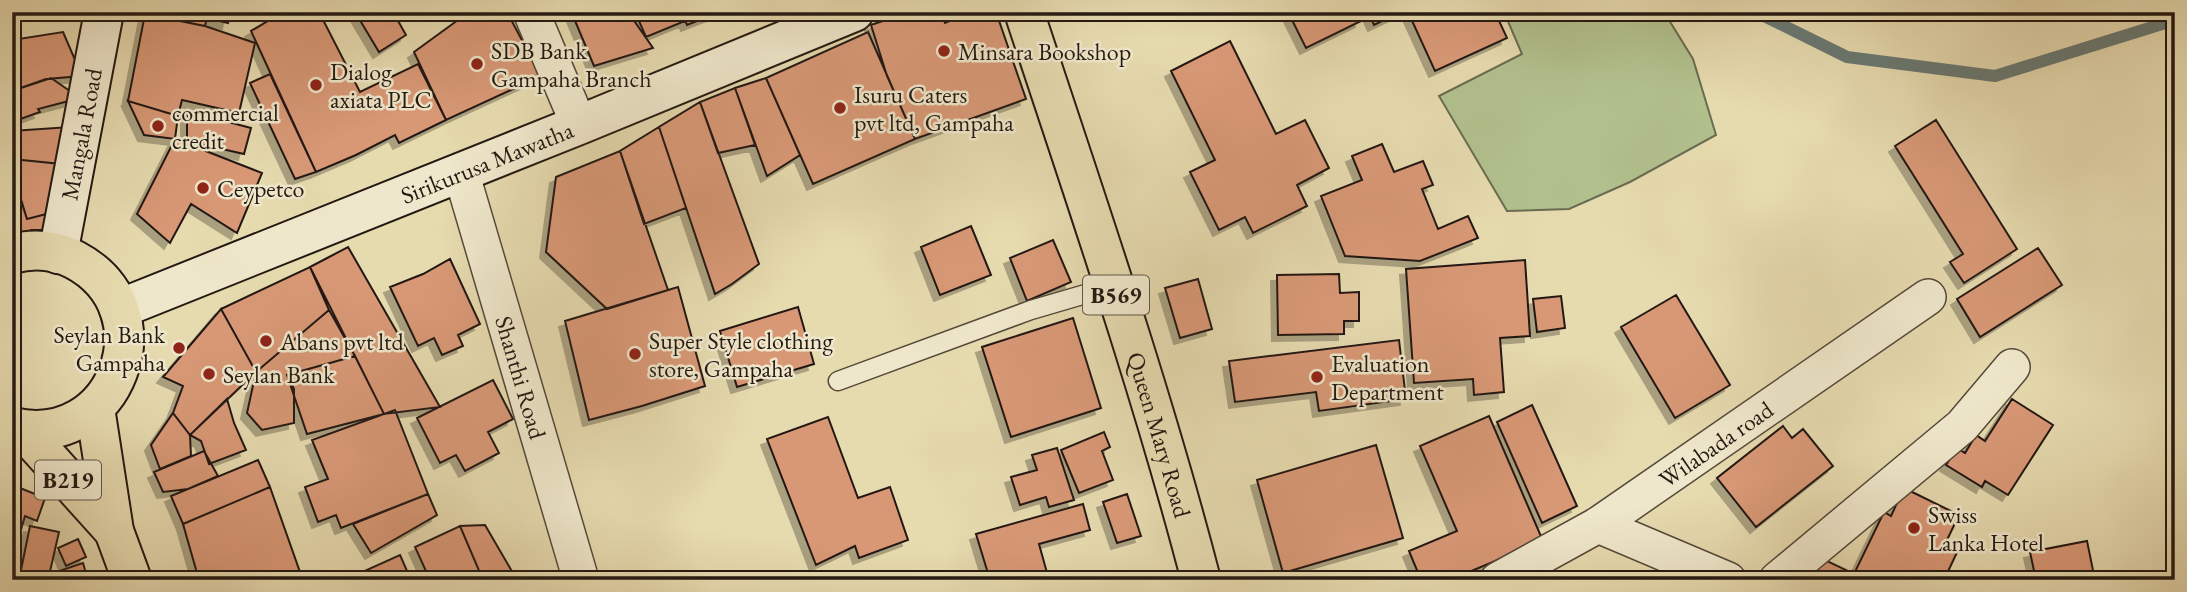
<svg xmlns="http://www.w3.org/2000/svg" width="2187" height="592" font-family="'EB Garamond',serif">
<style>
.green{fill:#b1c08d;stroke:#6a6c50;stroke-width:2}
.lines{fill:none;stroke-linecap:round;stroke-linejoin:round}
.stream{stroke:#6a7973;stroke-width:12}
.building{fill:#d89876;stroke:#241912;stroke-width:2;filter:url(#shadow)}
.lane-casing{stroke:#544939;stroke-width:21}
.street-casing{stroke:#544939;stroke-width:38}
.secondary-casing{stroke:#241912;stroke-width:42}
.primary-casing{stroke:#241912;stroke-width:42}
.lane{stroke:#efe7cb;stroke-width:18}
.street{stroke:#efe7cb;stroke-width:35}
.secondary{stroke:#efe7cb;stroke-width:38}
.primary{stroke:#e6daaf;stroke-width:38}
.poi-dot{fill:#8f2418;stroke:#efe7cb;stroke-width:2.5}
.labels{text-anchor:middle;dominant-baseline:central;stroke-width:5;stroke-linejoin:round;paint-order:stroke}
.shield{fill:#efe7cb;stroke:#61574a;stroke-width:2}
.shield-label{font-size:23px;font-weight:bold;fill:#241912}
.poi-label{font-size:24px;fill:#241912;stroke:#efe7cb;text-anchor:start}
.street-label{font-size:24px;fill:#241912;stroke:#efe7cb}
</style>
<defs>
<filter id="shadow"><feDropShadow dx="-6" dy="6" stdDeviation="0" flood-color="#0004"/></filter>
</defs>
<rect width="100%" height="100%" fill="#e6daaf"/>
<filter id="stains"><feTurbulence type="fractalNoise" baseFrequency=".00286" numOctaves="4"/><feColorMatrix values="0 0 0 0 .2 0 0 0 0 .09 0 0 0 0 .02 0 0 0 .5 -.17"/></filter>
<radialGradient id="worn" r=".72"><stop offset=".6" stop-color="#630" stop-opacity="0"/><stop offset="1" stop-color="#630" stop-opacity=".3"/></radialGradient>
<!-- green -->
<path class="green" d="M1504 12H1664L1693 59 1716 135 1630 182 1569 209 1507 211 1439 96 1522 54Z"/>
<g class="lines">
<!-- stream -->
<path class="stream" d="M1756 12 1847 57 1995 76 2175 20"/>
</g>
<!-- building -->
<path class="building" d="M146 12H243L242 15 230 13 228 23 207 18 205 26 145 14Z
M283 12H319L360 92 418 64 446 120 399 143 395 135 356 155 316 172 251 31Z
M355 12H393L406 35 379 52Z
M469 12H507L541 76 446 120 414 52Z
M582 12H628L653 48 594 66 573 16Z
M635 12H682L685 21 646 37Z
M682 12H720L687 25Z
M909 12H941L945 23 971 12H996L1026 99 915 139 887 76 871 25Z
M1288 12H1356L1361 21 1306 48Z
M1368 12H1401L1374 25Z
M1408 12H1495L1507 38 1435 71Z
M145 14 205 26 255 43 239 113 182 100 178 116 128 101Z
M63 32 82 76 46 79 12 91V40Z
M868 32 915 139 813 184 766 78Z
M1230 41 1276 134 1305 120 1329 168 1297 185 1307 206 1253 233 1245 217 1219 230 1190 172 1215 160 1171 71Z
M270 74 316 172 295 179 250 83Z
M51 78 80 98 38 109 40 112 12 122V91Z
M766 78 800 155 767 176 735 88Z
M735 88 755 145 718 153 700 102Z
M128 101 178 116 175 139 144 135Z
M700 102 759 264 732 284 715 294 659 127Z
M187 111 251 128 244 154 187 141Z
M1936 120 2017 249 1964 283 1950 262 1963 254 1895 146Z
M70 127 61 164 12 159V131Z
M659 127 686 208 644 224 620 151Z
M175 139 262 173 237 233 191 204 170 243 137 214Z
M1382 144 1394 172 1423 161 1433 185 1422 189 1438 229 1468 216 1478 238 1420 261 1345 256 1321 196 1362 180 1352 156Z
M620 151 668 290 607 309 546 252 556 177Z
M12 159 61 164 62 210 27 219 12 173Z
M20 196 27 219 62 210 53 230H31L12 240V198Z
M971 226 991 275 940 295 921 247Z
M1053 240 1071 282 1027 301 1010 258Z
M348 247 440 407 384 414 310 267Z
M2038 248 2062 285 1980 337 1957 299Z
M450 259 480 324 458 335 463 346 442 355 434 338 418 346 390 287 423 274Z
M1525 260 1530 336 1500 338 1504 392 1474 395 1473 379 1414 383 1406 269Z
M310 267 329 310 256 372 221 309Z
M1339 274 1340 293 1359 292V321H1344V334L1278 335 1277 275Z
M1198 279 1212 329 1180 338 1165 288Z
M678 287 705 386 642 406 589 420 565 321Z
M1676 295 1730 385 1675 418 1621 327Z
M1561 296 1565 328 1537 332 1533 299Z
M798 307 814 364 737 387 720 331Z
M221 309 256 372 190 435 173 413 183 386 163 377Z
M329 310 355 356 287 375 294 389V423L262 430 247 413 256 372Z
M1073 318 1101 408 1011 437 982 347Z
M1399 340 1406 399 1319 411 1316 392 1235 402 1229 361Z
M355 356 384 414 307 434 287 375Z
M493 380 513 419 488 432 499 453 465 471 456 455 440 463 417 418Z
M227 399 234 423 246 450 209 464 201 441 190 435Z
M2012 399 2053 425 2008 495 1985 481 1982 487 1946 465 1957 448 1965 453 1976 435 1985 441Z
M1532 405 1577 506 1542 523 1497 422Z
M395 410 428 494 341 528 336 515 318 522 305 487 328 479 312 440Z
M173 413 190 435 191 456 160 469 151 445Z
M1489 416 1543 541 1450 580H1421L1409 551 1457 531 1420 446Z
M828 417 858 498 890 487 908 540 859 558 855 546 816 565 767 439Z
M1783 426 1792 438 1803 429 1833 466 1756 527 1717 478Z
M1104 432 1110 447 1102 451 1113 480 1079 493 1061 450Z
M1376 445 1403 538 1283 573 1257 480Z
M1057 448 1074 500 1049 507 1046 497 1020 505 1011 477 1037 470 1032 455Z
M204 451 218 476 188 489 163 492 154 472Z
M258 460 270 487 183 524 171 496Z
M270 487 301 575 289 580H199L183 524Z
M20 488 45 498 37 521 25 516 15 550H12V512Z
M1904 488 1959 515 1947 540 1960 546 1944 580H1813L1823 559 1854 574 1884 512 1891 516Z
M428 494 437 515 371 553 353 524Z
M1127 494 1141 536 1117 543 1103 502Z
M1083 504 1090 530 1039 544 1049 580H990L976 534Z
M485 525 517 580H483L460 526Z
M30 526 59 532 48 580 20 575Z
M460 526 483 580H430L415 547Z
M78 539 86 557 66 566 58 548Z
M2087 541 2095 580H2036L2030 552Z
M400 555 411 580H362L360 573Z
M83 563 88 580H56L53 573Z"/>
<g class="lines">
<defs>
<path id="lane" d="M838 381 1031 310 1113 286"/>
<g id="street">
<path d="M531 12 579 125"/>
<path id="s1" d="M461 172 581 580"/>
<path d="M1598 525 1728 580"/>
<path id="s2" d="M1498 580 1598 525 1928 297"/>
<path d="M1777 580 1962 426 2012 367"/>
</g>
<g id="secondary">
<path id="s3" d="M58 254 104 12"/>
<path id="s4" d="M119 309 579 125 854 12"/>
</g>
<g id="primary">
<path id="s5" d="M1024 12C1086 200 1151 388 1201 580"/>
<path d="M12 254C33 248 56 250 75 260 169 310 117 452 12 427"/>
<path d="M95 408 114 531 132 580"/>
<path d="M23 430 114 531"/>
</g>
</defs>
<!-- lane casing -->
<use href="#lane" class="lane-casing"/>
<!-- street casing -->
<use href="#street" class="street-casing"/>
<!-- secondary casing -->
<use href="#secondary" class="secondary-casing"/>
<!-- primary casing -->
<use href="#primary" class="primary-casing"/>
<!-- lane -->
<use href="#lane" class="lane"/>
<!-- street -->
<use href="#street" class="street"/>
<!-- secondary -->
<use href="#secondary" class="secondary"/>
<!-- primary -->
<use href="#primary" class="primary"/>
</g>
<!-- markers -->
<g class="poi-dot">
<circle cx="944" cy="51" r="7"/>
<circle cx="477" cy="64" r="7"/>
<circle cx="316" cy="85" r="7"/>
<circle cx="840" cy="108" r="7"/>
<circle cx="158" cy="126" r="7"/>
<circle cx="203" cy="188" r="7"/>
<circle cx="266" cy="341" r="7"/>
<circle cx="179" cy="348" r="7"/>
<circle cx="635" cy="354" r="7"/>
<circle cx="209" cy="374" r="7"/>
<circle cx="1317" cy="377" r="7"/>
<circle cx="1914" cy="528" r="7"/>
</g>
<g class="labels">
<!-- shield labels -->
<g class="shield">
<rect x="1083" y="275.5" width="66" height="39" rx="5"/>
<rect x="35" y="460.5" width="66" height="39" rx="5"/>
</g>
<g class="shield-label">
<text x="1116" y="295">B569</text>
<text x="68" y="480">B219</text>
</g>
<!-- poi labels -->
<g class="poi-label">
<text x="491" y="50">SDB Bank<tspan x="491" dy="28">Gampaha Branch</tspan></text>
<text x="958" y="51">Minsara Bookshop</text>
<text x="330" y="71">Dialog<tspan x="330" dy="28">axiata PLC</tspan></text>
<text x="854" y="94">Isuru Caters<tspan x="854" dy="28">pvt ltd, Gampaha</tspan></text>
<text x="172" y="112">commercial<tspan x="172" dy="28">credit</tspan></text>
<text x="217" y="188">Ceypetco</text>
<text x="165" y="334" text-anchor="end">Seylan Bank<tspan x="165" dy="28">Gampaha</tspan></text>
<text x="649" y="340">Super Style clothing<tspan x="649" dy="28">store, Gampaha</tspan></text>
<text x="280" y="341">Abans pvt ltd</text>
<text x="1331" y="363">Evaluation<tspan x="1331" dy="28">Department</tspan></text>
<text x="223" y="374">Seylan Bank</text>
<text x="1928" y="514">Swiss<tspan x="1928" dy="28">Lanka Hotel</tspan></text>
</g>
<!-- street labels -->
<g class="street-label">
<text stroke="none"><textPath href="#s3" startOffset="122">Mangala Road</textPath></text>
<text stroke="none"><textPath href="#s4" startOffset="396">Sirikurusa Mawatha</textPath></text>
<text stroke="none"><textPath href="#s1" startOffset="214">Shanthi Road</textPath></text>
<text stroke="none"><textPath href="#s5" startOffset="444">Queen Mary Road</textPath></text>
<text stroke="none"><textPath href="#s2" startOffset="257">Wilabada road</textPath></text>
</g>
</g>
<!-- margin -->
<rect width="2187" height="592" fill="none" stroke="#e6daaf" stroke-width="42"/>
<rect x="14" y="14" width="2159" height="564" fill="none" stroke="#241912" stroke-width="3.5"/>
<rect x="21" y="21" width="2145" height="550" fill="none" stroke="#241912" stroke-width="2"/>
<rect width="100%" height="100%" filter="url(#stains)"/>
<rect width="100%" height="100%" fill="url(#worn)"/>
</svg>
